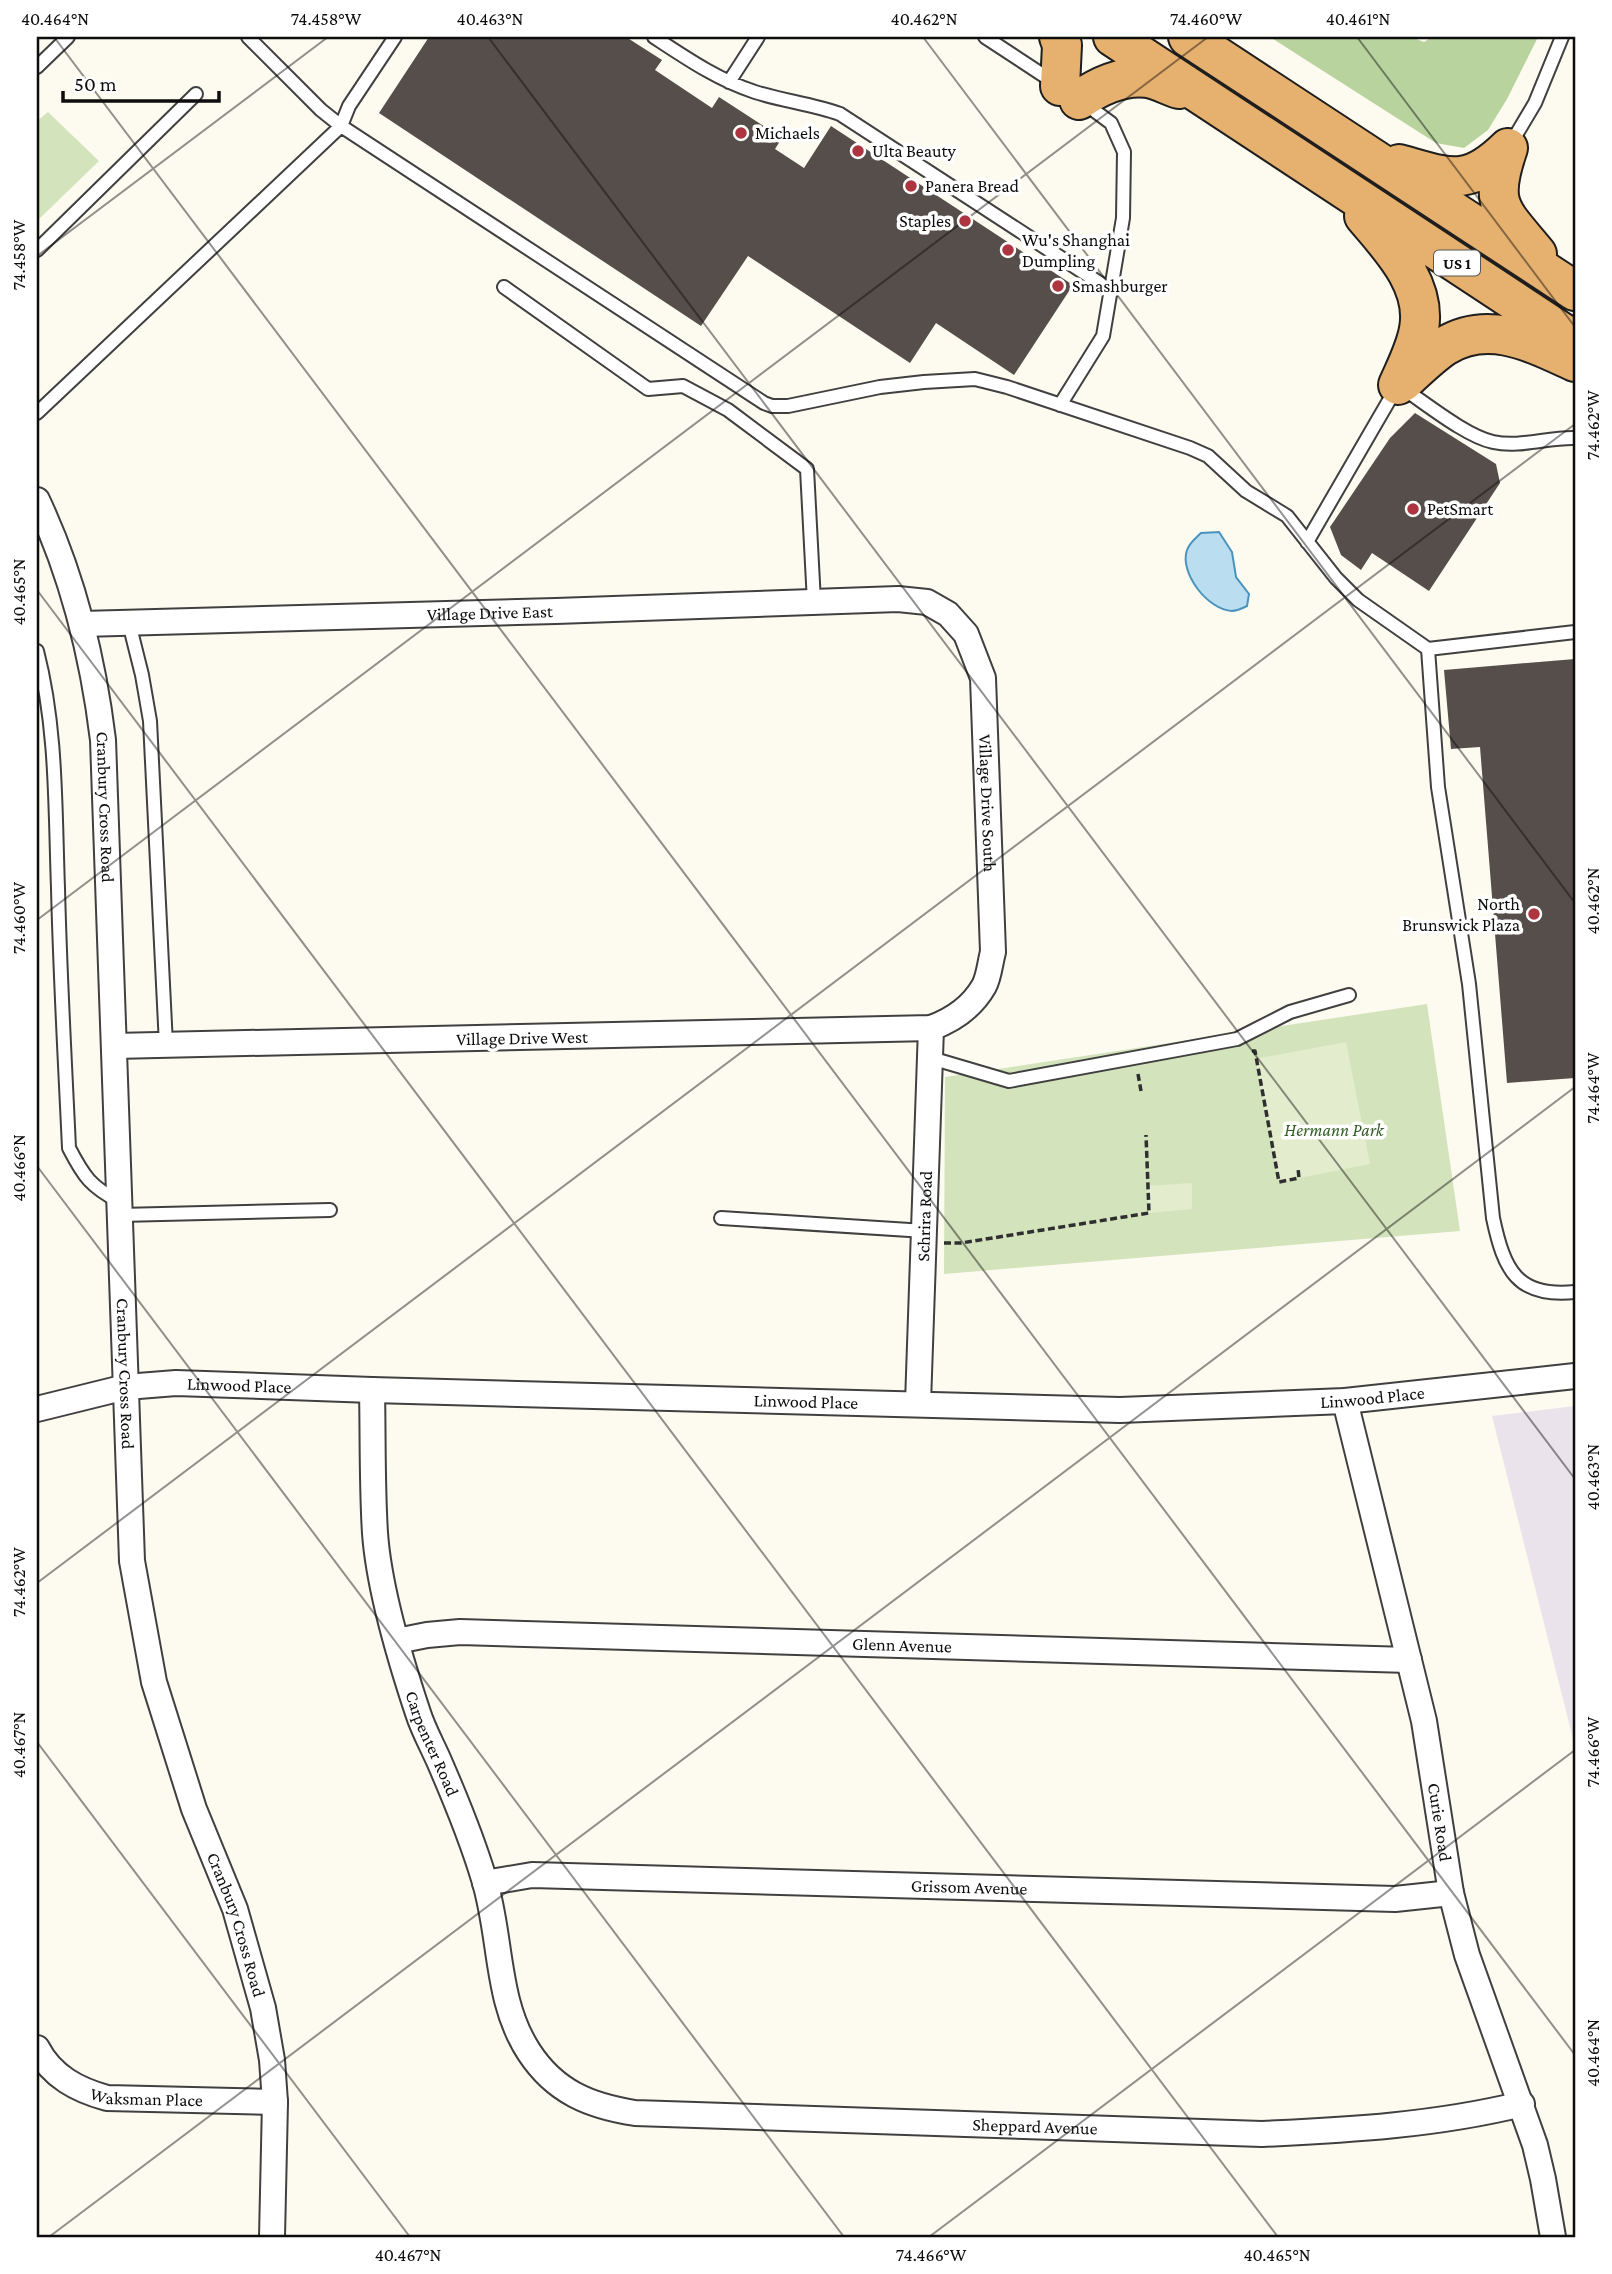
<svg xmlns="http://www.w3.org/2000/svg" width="1612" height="2274" font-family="'Crimson Pro',serif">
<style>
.industrial{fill:#eae3eb}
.green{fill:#d3e4bd}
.forest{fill:#b8d39e}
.pitch{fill:#e3eccd}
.water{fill:#baddef;stroke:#4994bd;stroke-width:2}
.building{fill:#554e4b}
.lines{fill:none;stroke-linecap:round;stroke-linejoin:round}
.service-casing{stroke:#404040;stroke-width:16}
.minor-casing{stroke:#404040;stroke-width:28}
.trunk-casing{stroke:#1e1e1e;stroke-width:42}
.path{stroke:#2f2f2f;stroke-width:3.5;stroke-dasharray:7 3.5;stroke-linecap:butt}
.service{stroke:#fff;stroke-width:12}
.minor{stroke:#fff;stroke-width:24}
.trunk{stroke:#e6b06e;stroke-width:38}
.ticks{fill:none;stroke:#0d0d0d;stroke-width:2;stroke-opacity:0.45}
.poi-dot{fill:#ad3540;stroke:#fff;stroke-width:2.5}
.labels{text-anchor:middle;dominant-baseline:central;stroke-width:7;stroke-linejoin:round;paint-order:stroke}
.shield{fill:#fff;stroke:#565656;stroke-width:2}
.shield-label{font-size:16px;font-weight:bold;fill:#0d0d0d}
.poi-label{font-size:18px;fill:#0d0d0d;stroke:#fff;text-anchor:start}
.street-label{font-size:18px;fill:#0d0d0d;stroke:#fff}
.park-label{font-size:18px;font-style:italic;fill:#335d25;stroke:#fff}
.neatline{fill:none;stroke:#0d0d0d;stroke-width:2.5}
.ticks-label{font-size:18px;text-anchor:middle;fill:#0d0d0d}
</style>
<rect width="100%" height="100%" fill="#fdfaef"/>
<!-- industrial -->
<path class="industrial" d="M1575 1406V1747L1492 1416Z"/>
<!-- green -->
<path class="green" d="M48 112 99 161 37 221V121Z
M1427 1004 1460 1231 944 1274 945 1077Z"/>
<!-- forest -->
<path class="forest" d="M1270 37H1411L1424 42 1432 37H1538L1507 99 1488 130 1464 148 1436 143Z"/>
<!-- pitch -->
<path class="pitch" d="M1346 1042 1370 1164 1279 1182 1255 1059Z
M1192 1183V1209L1149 1213 1147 1186Z"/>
<!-- water -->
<path class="water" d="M1219 532 1232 552 1236 577 1249 594 1247 606C1243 608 1237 611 1232 611 1208 610 1179 573 1187 550 1190 542 1196 538 1201 533Z"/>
<!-- building -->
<path class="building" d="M429 37H626L662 60 655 70 712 108 719 97 782 138 775 149 804 168 831 126 1073 285 1014 375 936 323 910 363 748 256 701 326 379 113Z
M1415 413 1496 464 1500 483 1429 591 1372 553 1361 570 1341 555 1330 527 1390 438Z
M1575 659V1078L1507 1083 1480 747 1451 749 1444 670Z"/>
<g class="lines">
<defs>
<path id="service" d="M248 37 321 110 341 126 764 403 772 406H788L880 387 924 382 975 379 1007 387 1190 448 1208 456 1246 491 1287 516 1336 578 1358 600 1428 649 1438 787 1469 984 1493 1218C1504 1270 1517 1298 1575 1292
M654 37C686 58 718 80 755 92 783 101 812 104 840 114L1112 291
M985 37 1055 83
M37 67 68 37
M729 82 758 37
M1510 145 1535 103 1562 37
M37 250 196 94
M504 287 648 389 683 386 728 410 807 469 814 602
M1060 405 1103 336 1123 218 1124 152 1111 123 1084 103
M37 413 341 126 349 106 395 37
M1307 542 1398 385C1423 401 1465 436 1493 442 1520 448 1548 437 1575 438
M129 623 142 675 150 721 166 1045
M1428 649 1575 632
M37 651C57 728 55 808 58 888 60 975 65 1061 69 1148 84 1177 91 1187 120 1202
M931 1058 1009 1081 1237 1039 1290 1012 1349 995
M120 1215 330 1210
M721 1218 925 1231"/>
<g id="minor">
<path id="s1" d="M37 500C73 576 93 658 103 740L132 1561 154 1682 194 1809 235 1909 263 2008 272 2060 275 2102 272 2237"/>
<path id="s2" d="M82 624 556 611 898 599 927 602 948 614 966 634 983 678 993 952C990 963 989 977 984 986 972 1007 953 1020 931 1028L114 1046"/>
<path id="s3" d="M372 1390C373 1438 372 1486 375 1533 379 1590 400 1659 418 1713 423 1729 432 1745 439 1761 456 1800 472 1839 484 1879 502 1937 495 2000 529 2052 555 2092 590 2106 635 2113L1262 2134C1350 2130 1436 2125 1522 2104"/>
<path id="s4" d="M1345 1401 1424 1721 1451 1893 1467 1955 1535 2145 1543 2179 1553 2237"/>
<path id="s5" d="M918 1403 931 1028"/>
<path id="s6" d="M37 1409 126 1387 176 1383 372 1390 1120 1410 1345 1401 1575 1376"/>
<path id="s7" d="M397 1641 427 1635 460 1632 1409 1660"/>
<path id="s8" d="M485 1883 532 1875 1395 1899 1451 1893"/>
<path id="s9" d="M37 2048C52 2077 78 2090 107 2098L275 2102"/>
</g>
<path id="trunk" d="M1059 37 1062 45 1060 86
M1113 37 1575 341
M1188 37 1575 291
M1079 100C1099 86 1122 75 1147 78 1157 79 1169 86 1179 89
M1508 148C1488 206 1501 210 1537 254
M1399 164C1450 178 1467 188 1508 148
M1364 216C1390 247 1427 284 1419 329 1416 348 1406 367 1398 385
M1403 382C1416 370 1430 356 1445 346 1489 319 1533 343 1575 362"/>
</defs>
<!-- service casing -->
<use href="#service" class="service-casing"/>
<!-- minor casing -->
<use href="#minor" class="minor-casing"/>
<!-- trunk casing -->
<use href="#trunk" class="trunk-casing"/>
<!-- path -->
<path class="path" d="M1252 1051H1255L1279 1182 1299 1178 1298 1168
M1138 1074 1141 1091
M944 1243H961L1149 1213 1146 1135"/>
<!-- service -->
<use href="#service" class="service"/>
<!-- minor -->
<use href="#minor" class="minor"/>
<!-- trunk -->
<use href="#trunk" class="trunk"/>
</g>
<!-- ticks -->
<path class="ticks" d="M54 37 1575 2055M488 37 1575 1479M923 37 1575 903M1357 37 1575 327M37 256 328 37M37 590 1278 2237M37 920 1208 37M37 1166 844 2237M37 1583 1575 424M37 1742 410 2237M49 2237 1575 1087M929 2237 1575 1750"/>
<!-- markers -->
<g class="poi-dot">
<circle cx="741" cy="133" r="7"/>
<circle cx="858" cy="151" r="7"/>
<circle cx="911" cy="186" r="7"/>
<circle cx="965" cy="221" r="7"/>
<circle cx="1008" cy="250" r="7"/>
<circle cx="1058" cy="286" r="7"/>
<circle cx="1413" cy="509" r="7"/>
<circle cx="1534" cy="914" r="7"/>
</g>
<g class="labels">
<!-- shield labels -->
<rect class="shield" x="1434" y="250.5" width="46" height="25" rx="5"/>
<g class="shield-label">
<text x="1457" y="263">US 1</text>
</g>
<!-- poi labels -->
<g class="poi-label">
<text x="755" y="133">Michaels</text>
<text x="872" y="151">Ulta Beauty</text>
<text x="925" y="186">Panera Bread</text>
<text x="951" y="221" text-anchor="end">Staples</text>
<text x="1022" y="240">Wu's Shanghai<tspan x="1022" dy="21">Dumpling</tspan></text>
<text x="1072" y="286">Smashburger</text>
<text x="1427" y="509">PetSmart</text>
<text x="1520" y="904" text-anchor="end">North<tspan x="1520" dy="21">Brunswick Plaza</tspan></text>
</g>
<!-- street labels -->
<g class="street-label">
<text stroke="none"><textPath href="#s2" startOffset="408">Village Drive East</textPath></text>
<text stroke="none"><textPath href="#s2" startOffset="1069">Village Drive South</textPath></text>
<text stroke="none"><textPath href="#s1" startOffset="317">Cranbury Cross Road</textPath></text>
<text transform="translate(522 1038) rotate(-1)">Village Drive West</text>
<text stroke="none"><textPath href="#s5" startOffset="187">Schrira Road</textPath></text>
<text stroke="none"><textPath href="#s1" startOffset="884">Cranbury Cross Road</textPath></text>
<text stroke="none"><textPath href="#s6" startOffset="205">Linwood Place</textPath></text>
<text stroke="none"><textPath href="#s6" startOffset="1339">Linwood Place</textPath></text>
<text stroke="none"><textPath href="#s6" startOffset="772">Linwood Place</textPath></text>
<text stroke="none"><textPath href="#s7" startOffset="506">Glenn Avenue</textPath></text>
<text stroke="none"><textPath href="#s3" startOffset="362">Carpenter Road</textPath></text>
<text stroke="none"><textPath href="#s4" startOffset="432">Curie Road</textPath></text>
<text stroke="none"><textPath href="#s8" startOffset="485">Grissom Avenue</textPath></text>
<text stroke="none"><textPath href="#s1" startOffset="1451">Cranbury Cross Road</textPath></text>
<text stroke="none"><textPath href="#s9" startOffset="128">Waksman Place</textPath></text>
<text stroke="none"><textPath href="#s3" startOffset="1214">Sheppard Avenue</textPath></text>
</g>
<!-- park labels -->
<g class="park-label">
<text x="1334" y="1130">Hermann Park</text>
</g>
</g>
<!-- border -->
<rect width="1612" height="2274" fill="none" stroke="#ffffff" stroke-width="77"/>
<!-- scale -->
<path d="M63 91v10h156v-10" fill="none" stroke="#0d0d0d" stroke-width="3.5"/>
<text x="74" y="91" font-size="21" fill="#0d0d0d" stroke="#ffffff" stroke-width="5" paint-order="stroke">50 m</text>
<rect x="38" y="38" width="1536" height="2198" class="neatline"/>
<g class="ticks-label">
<text x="55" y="25">40.464°N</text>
<text x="326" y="25">74.458°W</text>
<text x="490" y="25">40.463°N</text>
<text x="924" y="25">40.462°N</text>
<text x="1206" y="25">74.460°W</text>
<text x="1358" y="25">40.461°N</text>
<text transform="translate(19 255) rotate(-90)" y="6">74.458°W</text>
<text transform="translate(1593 425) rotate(-90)" y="6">74.462°W</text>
<text transform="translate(19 592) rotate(-90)" y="6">40.465°N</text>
<text transform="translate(1593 901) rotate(-90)" y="6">40.462°N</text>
<text transform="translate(19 918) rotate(-90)" y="6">74.460°W</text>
<text transform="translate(1593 1088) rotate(-90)" y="6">74.464°W</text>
<text transform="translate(19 1168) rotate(-90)" y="6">40.466°N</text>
<text transform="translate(1593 1477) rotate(-90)" y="6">40.463°N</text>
<text transform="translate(19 1582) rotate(-90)" y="6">74.462°W</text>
<text transform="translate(19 1745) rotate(-90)" y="6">40.467°N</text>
<text transform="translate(1593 1752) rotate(-90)" y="6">74.466°W</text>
<text transform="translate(1593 2053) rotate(-90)" y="6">40.464°N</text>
<text x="408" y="2261">40.467°N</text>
<text x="931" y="2261">74.466°W</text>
<text x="1277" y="2261">40.465°N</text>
</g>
</svg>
